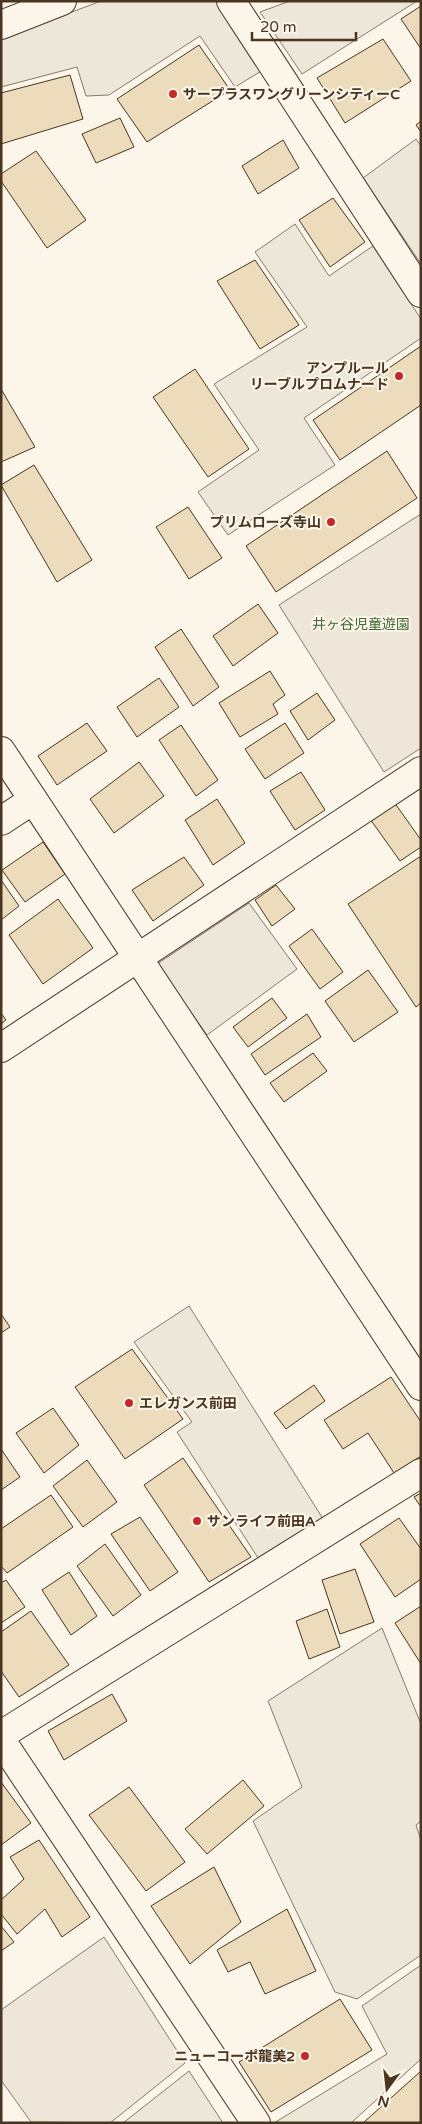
<svg xmlns="http://www.w3.org/2000/svg" width="422" height="2124" font-family="'Varela Round','Noto Sans JP',sans-serif">
<style>
.green{fill:#ede6d9;stroke:#887966}
.parking{fill:#ede7d9;stroke:#887966}
.building{fill:#ecdcbc;stroke:#4a3520}
.lines{fill:none;stroke-linecap:round;stroke-linejoin:round}
.minor-casing{stroke:#4a3520;stroke-width:30}
.minor{stroke:#fbf6e9;stroke-width:28}
.poi-dot{fill:#c62828;stroke:#fbf6e9;stroke-width:2}
.labels{text-anchor:middle;dominant-baseline:central;stroke-width:4;stroke-linejoin:round;paint-order:stroke}
.poi-label{font-size:14px;font-weight:bold;fill:#4a3520;stroke:#fbf6e9;text-anchor:start}
.park-label{font-size:14px;fill:#436837;stroke:#fbf6e9}
</style>
<rect width="100%" height="100%" fill="#fbf6e9"/>
<!-- green -->
<path class="green" d="M421 514V748L384 772 279 605Z
M104 1937 185 2063 110 2123 31 2122 1 2080V2010Z"/>
<!-- parking -->
<path class="parking" d="M101 1H216L263 70 235 87 200 36 109 95 86 96 77 67 1 87V39Z
M290 1H417L302 74 260 12Z
M416 139 421 146V264L363 178Z
M295 224 329 276 373 246 421 319V338L304 418 335 465 228 535 198 492 259 450 214 384 307 327 255 252Z
M249 903 297 969 207 1035 157 964Z
M189 1306 325 1522 260 1561 177 1432 192 1422 134 1342Z
M382 1628 421 1724V1821L416 1825 421 1840V1955L357 1999 335 1992 253 1821 302 1787 268 1701Z
M421 1965V2059L351 2123H274L387 2054 362 2006Z
M189 2071 223 2123H123Z"/>
<!-- building -->
<path class="building" d="M421 6V49L401 19Z
M383 39 411 81 345 123 317 78Z
M199 45 230 90 147 142 117 99Z
M70 75 83 119 1 144V93Z
M120 118 134 147 96 163 82 134Z
M421 121V132L416 125Z
M283 140 299 168 258 194 242 166Z
M36 151 86 220 47 248 1 181V174Z
M333 198 365 242 330 267 299 220Z
M255 260 299 325 260 349 217 281Z
M421 346V405L340 460 313 420Z
M195 369 249 449 208 477 153 397Z
M1 389 35 447 1 462Z
M387 451 417 498 276 592 246 546Z
M34 465 92 560 57 582 1 485Z
M188 507 222 558 189 579 156 527Z
M258 604 278 633 233 666 213 636Z
M181 629 219 687 193 706 155 647Z
M270 671 285 695 273 704 278 714 240 737 219 703Z
M159 678 179 707 137 737 117 707Z
M317 693 335 720 308 740 290 711Z
M87 723 107 751 57 785 38 756Z
M285 723 304 753 265 779 245 749Z
M181 725 218 780 196 796 159 740Z
M139 762 164 796 114 833 90 799Z
M301 772 325 810 295 830 270 791Z
M217 799 245 843 213 865 185 820Z
M394 802 421 840V847L400 861 370 819Z
M43 842 65 874 25 902 2 870Z
M421 856V1003L416 1007 348 904Z
M184 857 204 885 153 921 132 890Z
M1 880 19 906 1 920Z
M276 885 295 909 272 926 255 900Z
M58 899 93 948 43 984 9 935Z
M312 929 343 972 320 989 289 946Z
M368 970 398 1012 354 1042 325 1001Z
M272 998 287 1018 248 1047 233 1027Z
M1 1013 6 1020 1 1024Z
M307 1014 321 1037 265 1075 251 1054Z
M313 1053 327 1071 284 1102 270 1083Z
M1 1314 10 1327 1 1333Z
M132 1349 183 1419 125 1459 75 1387Z
M391 1377 421 1422V1456L394 1473 368 1433 343 1449 324 1420Z
M314 1385 325 1401 286 1429 274 1413Z
M53 1408 79 1445 44 1473 16 1433Z
M1 1449 20 1477 1 1490Z
M183 1458 251 1557 209 1582 144 1485Z
M87 1460 117 1502 83 1527 53 1486Z
M421 1493V1507L414 1497Z
M51 1495 73 1527 7 1573 1 1566V1529Z
M140 1517 178 1572 150 1591 111 1534Z
M399 1518 421 1549V1579L395 1597 360 1544Z
M105 1544 141 1595 113 1616 77 1566Z
M355 1569 374 1622 340 1634 322 1580Z
M69 1572 97 1616 71 1635 42 1590Z
M6 1580 25 1607 1 1623V1583Z
M421 1606V1664L395 1623Z
M327 1609 340 1647 309 1659 296 1621Z
M31 1611 69 1665 19 1697 1 1671V1632Z
M112 1694 127 1721 64 1760 48 1731Z
M243 1780 264 1806 207 1854 185 1829Z
M1 1782 31 1823 1 1845Z
M129 1787 185 1862 146 1891 89 1815Z
M39 1840 90 1917 62 1937 45 1909 17 1934 1 1914V1900L24 1879 10 1857Z
M214 1867 241 1922 190 1964 151 1906Z
M287 1909 316 1971 265 1994 250 1962 228 1972 217 1950Z
M1 1926 14 1942 1 1951Z
M340 1999 372 2050 271 2112 239 2062Z
M421 2071V2123H363Z"/>
<g class="lines">
<defs>
<path id="minor" d="M231 1 421 293
M1 25 62 1
M1 751 421 1386
M1 821 33 800
M1 1048 421 771
M1 1735 421 1473
M1 1740 256 2123"/>
</defs>
<!-- minor casing -->
<use href="#minor" class="minor-casing"/>
<!-- minor -->
<use href="#minor" class="minor"/>
</g>
<!-- markers -->
<g class="poi-dot">
<circle cx="173" cy="94" r="5"/>
<circle cx="399" cy="376" r="5"/>
<circle cx="331" cy="522" r="5"/>
<circle cx="129" cy="1403" r="5"/>
<circle cx="197" cy="1521" r="5"/>
<circle cx="305" cy="2056" r="5"/>
</g>
<g class="labels">
<!-- poi labels -->
<g class="poi-label">
<text x="183" y="94">サープラスワングリーンシティーC</text>
<text x="389" y="368" text-anchor="end">アンプルール<tspan x="389" dy="16">リーブルプロムナード</tspan></text>
<text x="321" y="522" text-anchor="end">プリムローズ寺山</text>
<text x="139" y="1403">エレガンス前田</text>
<text x="207" y="1521">サンライフ前田A</text>
<text x="295" y="2056" text-anchor="end">ニューコーポ龍美2</text>
</g>
<!-- park labels -->
<g class="park-label">
<text x="361" y="624">井ヶ谷児童遊園</text>
</g>
</g>
<!-- border -->
<rect width="422" height="2124" fill="none" stroke="#4a3520" stroke-width="5"/>
<!-- north arrow -->
<g transform="translate(387 2089) rotate(195)" stroke="#fbf6e9" stroke-width="4" paint-order="stroke">
<path d="M0-4L9 19L0 12L-9 19Z" fill="#4a3520"/>
<text y="-8" font-size="14" font-weight="bold" text-anchor="middle" fill="#4a3520">N</text>
</g>
<!-- scale -->
<path d="M252 32v8h104v-8" fill="none" stroke="#4a3520" stroke-width="2.5"/>
<text x="260" y="32" font-size="15" fill="#4a3520" stroke="#fbf6e9" stroke-width="4" paint-order="stroke">20 m</text>
</svg>
